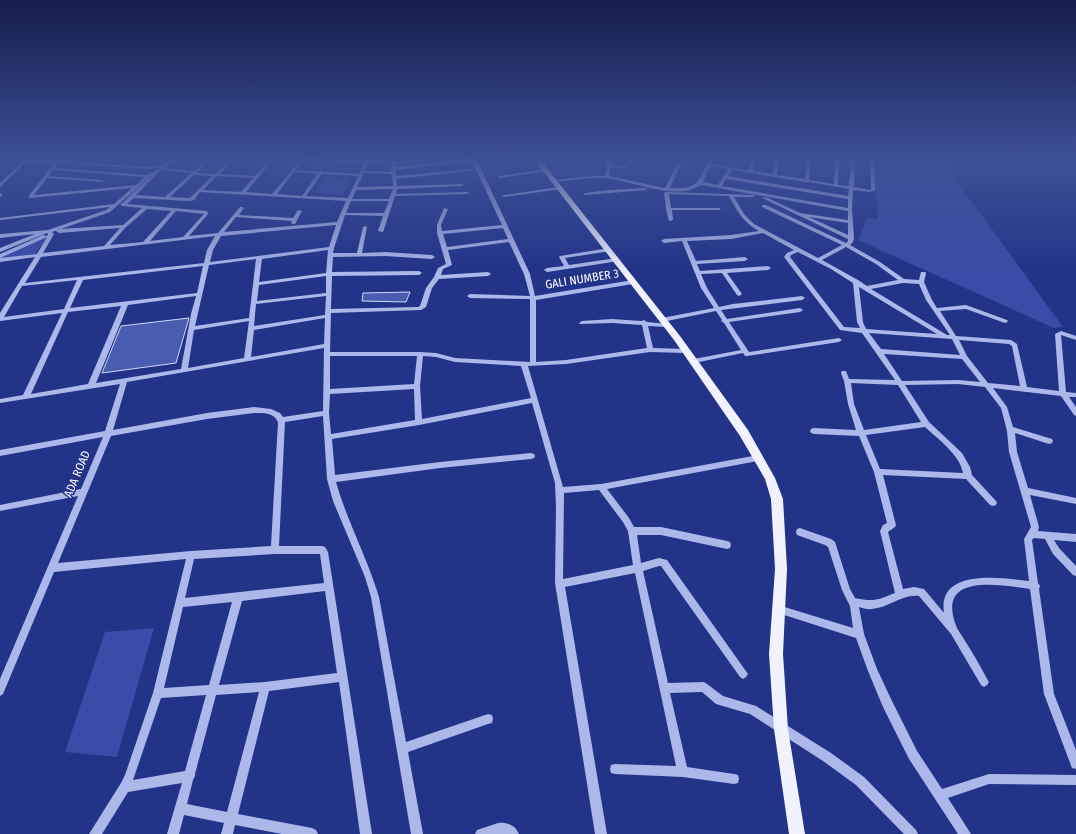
<svg xmlns="http://www.w3.org/2000/svg" width="1076" height="834" font-family="'Fira Sans Condensed',sans-serif">
<style>
.green{fill:#394ca7}
.building{fill:#4a5cb0;stroke:#d1d8f7}
.lines{fill:none;stroke-linecap:round;stroke-linejoin:round}
.minor{fill:#adb8ea;fill-rule:evenodd}
.major{fill:#f0f2fe;fill-rule:evenodd}
.labels{text-anchor:middle;dominant-baseline:central;stroke-width:3;stroke-linejoin:round;paint-order:stroke}
.street-label{font-size:12px;fill:#fff;stroke:#238}
</style>
<rect width="100%" height="100%" fill="#238"/>
<!-- green -->
<path class="green" d="M856 158H940L1063 327 1054 328 858 240 867 218 878 219 872 160Z
M324 177 351 178 343 195 314 193Z
M48 236 35 254 0 259V257Z
M154 628 117 757 65 752 105 632Z"/>
<!-- building -->
<path class="building" d="M410 292 406 302 362 301 363 293Z
M189 318 176 363 102 373 121 326Z"/>
<g class="lines">
<!-- minor -->
<path class="minor" d="M0 158 151 167 158 166V168L151 169 58 163 55 168 147 175 156 170 173 158H177L165 168 194 171 208 158H212L197 173 215 174 232 158H236L220 174 255 176 271 158H275L246 192 272 194 300 160 292 159V158L405 162 407 163 405 164H395L396 167 471 158H476L530 274 535 296 633 280 636 282 633 284 536 300V362L566 360 647 348 642 325 612 323 580 324 579 323 582 321 612 319 641 321 644 320 647 322 668 324 669 325 666 327 648 326 653 348 686 349 689 351 686 353 650 352 566 364 528 366 563 487 601 484 758 455 761 456 762 458 761 460 758 461 607 489 629 518 634 527H661L727 541 730 542 731 545 730 548 727 549 661 535H637L641 563 659 558 667 560 748 674 746 677 743 679 740 677 661 566H659L643 571 668 683 704 682 707 684 723 696 756 706 831 753 864 777 916 830 918 834H904L856 785 823 761 750 714 716 704 702 692 670 693 687 767 734 774 738 775 739 779 738 783 734 784 683 777 615 774 611 773 610 769 611 765 615 764 676 766 635 573 565 587 607 834H595L555 583 556 508 555 483 532 403 419 425 332 439 335 475 440 462 531 453 534 454 535 456 534 458 531 459 440 468 336 482C347 521 367 557 379 597L406 742 488 714 492 715 493 719 492 723 488 724 408 752 423 834H411L371 597 365 577 333 501 327 479 323 416 285 422 279 546H322L325 547 328 552 372 834H360L339 682 269 691 238 814 312 828 316 830 318 834H282L235 825 233 834H221L224 823 184 815 179 834H167L182 783 128 792 102 834H89L121 783 125 775 153 693 186 559 54 572 3 694 0 696V679L78 496 0 511V505L81 489 103 437 0 456V450L105 431 120 384 0 403V399L23 395 62 313 0 321V313L35 257 0 262V258L37 254 47 237 0 258V254L43 235 47 236 48 234 47 233 0 252V248L35 234 0 238V234L48 230 106 210 110 207 0 220V218L114 204 132 188 30 198 28 197 54 163 27 161 0 187V183L23 161 0 159ZM304 160 364 162 359 174 296 170ZM472 161 502 225 442 231 441 225 448 209 444 208 437 225V233L446 264 438 268 434 277 426 288 420 306 418 307 331 309 332 276 419 275 422 273 419 271 332 272 333 257 385 256 432 259 435 257 432 255 385 252 362 253 367 227 365 226 363 227 357 253H333L334 248 345 215 383 216 378 231 383 232 395 196 467 194 469 193 467 192 396 194 397 189 463 186V184H461L397 186 396 179 469 171 471 170V169L396 176V170ZM369 162 391 164V172L365 171ZM53 170 144 177 136 185 34 195 47 178 102 182 104 181 102 180 49 176ZM161 170 191 173 165 197 136 195ZM294 172 317 174 302 196 277 194ZM364 173 392 174 393 186 357 187ZM322 174 358 176 348 198 306 196ZM194 175 212 176 190 198 170 197ZM151 176 120 205 122 206 142 208 123 225 59 229 56 231 59 233 120 228 104 246 43 253 54 234 52 232 110 212ZM217 176 253 178 241 192 203 190ZM393 189 389 199H352L356 190ZM200 192 346 201 337 222 224 232 236 217 292 221 291 223 293 224H295L302 211 298 210 293 218 239 215 244 208 242 207H240L218 233 189 236 208 214 207 211 127 204 134 198 189 201 194 200ZM351 201H389L384 213H346ZM147 209 171 211 143 242 110 245 126 227ZM176 211 204 214 183 237 150 241ZM336 225 329 247 210 262 213 250 221 236ZM503 228 508 239 447 247 443 234ZM215 236 207 250 204 263 25 283 41 257ZM509 242 524 274 530 296 470 294 467 296 470 298 530 299V362L455 358 436 353 420 352H330L331 313 421 310 426 307 432 288 439 279 488 276 491 274 488 272 441 275 443 269 452 265 448 250ZM328 250 326 273 259 282 262 259ZM256 259 249 318 195 326 209 265ZM203 266 197 293 70 308 83 280ZM326 276V293L257 301 259 285ZM77 280 64 309 4 317 22 286ZM196 296 191 314 181 369 96 383 128 305ZM326 296 325 315 254 326 256 304ZM121 306 88 384 31 394 68 312ZM325 318 324 344 251 357 254 330ZM249 321 244 358 188 368 194 330ZM324 348 323 411 283 417 280 413 271 409 254 407 207 413 113 430 127 382ZM330 356H417L414 384 330 389ZM423 356 436 357 455 362 521 366 531 398 422 419 420 386ZM414 389 415 420 331 434 329 413 330 394ZM254 413C264 413 273 412 278 422L271 546 191 551 58 563 111 436 207 419ZM599 490 623 522 628 531 633 565 563 579 564 493ZM275 554H320L324 583 185 598 194 559ZM325 591 337 673 265 682 219 685 242 601ZM232 602 209 685 164 688 183 607ZM259 692 227 812 187 804 193 780 195 776V774L216 695ZM206 695 185 771 133 780 161 698Z
M608 158H612L611 165 626 166 628 167 626 168 611 167 609 176 665 188 680 158H684L670 188C699 190 698 181 710 158H714L711 164 748 170 753 158H757L753 171 773 174 776 158H780L777 175 805 179 807 158H811L809 180 834 184 835 158H839L838 185 849 186 851 158H855L854 187 870 190 871 189 870 161 874 160 875 190 870 192 853 190 852 210 854 238 853 242 850 245 880 262 904 279 919 280 921 272H925L926 273 924 282 932 300 937 308 966 305 1007 320 1008 321 1007 322 1005 323 966 309 940 311 956 336 1011 340 1017 344 1027 387 1059 391 1055 334 1061 331 1076 336V340L1061 335 1066 392 1076 393V397H1069L1076 407V416L1074 415 1061 396 993 388 1007 407 1013 427 1052 439 1053 441 1052 443 1049 444 1015 433 1017 452 1028 488 1076 498V504L1030 495 1039 527 1038 531 1076 534V542L1054 540 1059 548 1076 566V576L1073 575 1053 554 1045 539 1034 538 1032 540 1038 583 1040 586 1039 589 1054 694 1076 750V769L1072 768 1044 694 1030 589C999 585 934 572 957 628 960 633 964 639 967 644 974 655 981 667 987 679L989 682 987 685 984 687 981 685 951 634 919 596C901 594 889 608 872 609 868 610 863 608 859 607L864 634 877 669 891 699 917 751 942 789 989 774 1076 775V785L989 784 948 798 971 834H958L909 759 883 707 868 671 856 638 778 613 775 612 773 609 775 606 778 605 853 628 850 606 842 590 828 547 825 545 797 535 796 532 797 529 800 528 831 539 835 542 850 589 855 598C874 602 878 600 895 593L880 531 883 525 887 523 874 472 859 436 814 434 811 433 810 431 811 429 814 428 856 430 848 404 844 381 841 373 842 371H846L849 379 895 380 862 333 840 330 784 257 787 253 794 250 763 233 731 239 687 241 696 261 745 257 748 259 745 261 697 264 700 271 768 266 771 268 768 270 727 273 742 294 739 296 737 295 722 273 701 274 707 288 719 307 733 304 802 296 805 298 802 300 721 310 727 319 800 308 803 310 800 312 729 322 749 352 839 338 842 340 839 342 747 356H745L743 353 694 363H692L691 361 694 359 741 350 724 323 721 321 722 320 716 311 662 322 660 321 659 320 662 318 714 308 701 288 682 241 664 243 661 241 664 239 731 235 759 231C743 222 738 212 729 196L669 194 671 208H719L721 209 719 210H672L673 220 669 221 666 209V208L664 193 666 192 754 195V197H734L744 214 754 224 818 258 842 245 762 207V205H766L846 243 848 241V239L762 198 766 197 800 213 848 220V211L701 185C698 186 695 188 693 189 668 198 629 180 604 178 587 177 570 181 554 182L552 181 554 180 591 176H605ZM710 166 728 169 718 185 703 182ZM732 170 805 182 807 183 809 182 849 189 848 196 728 176ZM726 179 848 199V208L722 186ZM809 217 848 223V235ZM846 247 876 264 898 280 867 286 858 280 822 260ZM798 252 831 269 853 283 857 322 860 328 844 327 790 257 791 255ZM903 283 919 284 926 300 950 335H947L871 289ZM859 287 937 334 866 329 863 322ZM869 333 952 339 960 355 881 349ZM959 340 1009 344 1012 346 1020 386 988 383 967 356ZM884 354 962 359 980 382 958 380 902 381ZM851 383 898 385 921 422 864 430 854 404ZM958 384 985 387 1001 408 1007 431 1009 452 1031 527 1024 539 1029 581C1003 578 937 567 944 613L924 589 914 587 903 589 888 532 895 527 896 525 883 475 966 479 990 505 993 506 996 505 997 503 996 501 972 475 970 467 962 453 929 422 905 385ZM925 427C938 439 960 455 963 473L880 469 866 435Z
M546 169H548V171L499 178 497 177 499 176Z
M559 187H561V189L504 197 502 196 504 195Z
M645 188 647 189V190L585 195 583 194 585 193 610 190Z
M0 193 2 194V196L0 197Z
M609 248 611 249V251L565 258 569 265 617 258 620 260 619 261 547 272 544 270 547 268 564 266 559 257 560 256Z
M498 823C507 822 515 825 519 834H475L477 830Z"/>
<!-- major -->
<path class="major" d="M533 158H539L680 336 748 430 775 478 783 499 787 569 783 654 788 729 805 834H789L774 729 769 654 775 569 771 499 765 479 740 436 674 340Z"/>
</g>
<!-- sky -->
<linearGradient id="sky" x2="0" y2="1"><stop stop-color="#131c4b"/><stop offset="0.58" stop-color="#3e5096"/><stop offset="1" stop-color="#3e5096" stop-opacity="0"/></linearGradient>
<rect width="1076" height="274" fill="url(#sky)"/>
<g class="labels">
<!-- street labels -->
<g class="street-label">
<text transform="translate(582 279) rotate(-9)">GALI NUMBER 3</text>
<text transform="translate(77 474) rotate(-67)">ADA ROAD</text>
</g>
</g>
</svg>
